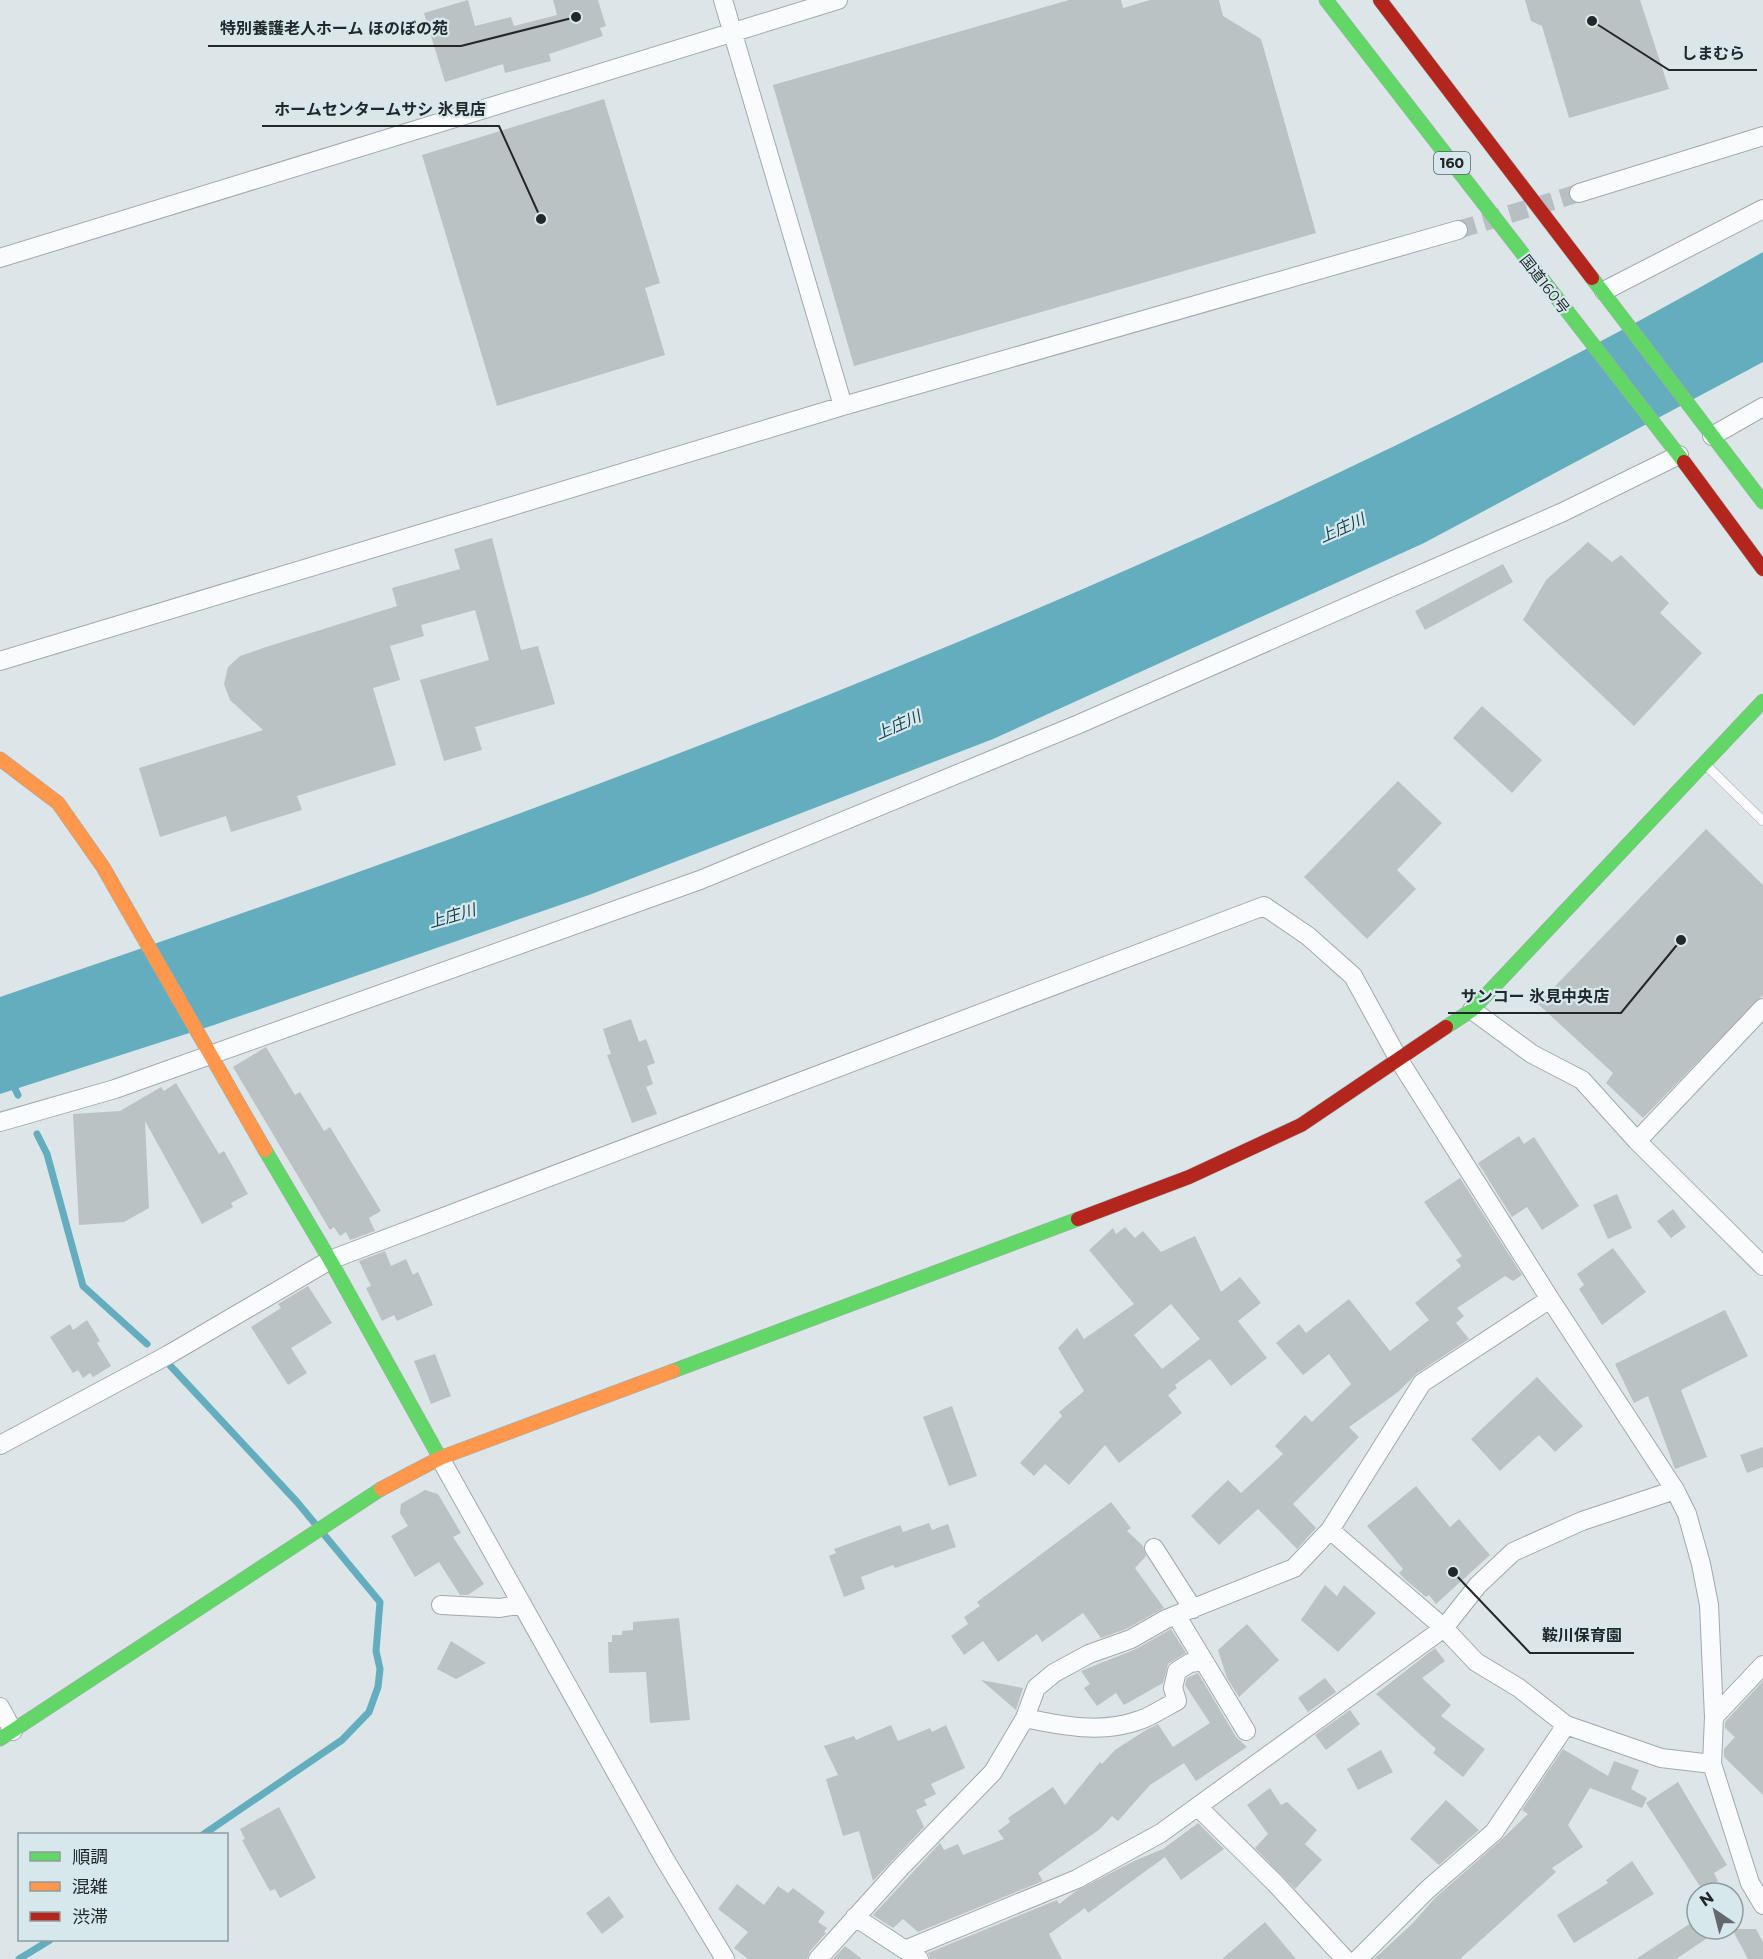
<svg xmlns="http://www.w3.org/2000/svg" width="1763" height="1959" font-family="Montserrat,'Noto Sans JP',sans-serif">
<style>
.water{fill:#64adbe}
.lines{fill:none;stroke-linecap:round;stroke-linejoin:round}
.stream{stroke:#64adbe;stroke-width:7}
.building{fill:#bbc2c4;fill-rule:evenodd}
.street-tunnel{stroke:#b7bfc2;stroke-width:18;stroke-dasharray:18 9;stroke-linecap:butt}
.lane-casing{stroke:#a2a9ac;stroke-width:10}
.street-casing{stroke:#a2a9ac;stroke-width:20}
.fast-casing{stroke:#a2a9ac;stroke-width:15}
.slow-casing{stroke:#a2a9ac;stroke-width:15}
.jam-casing{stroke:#a2a9ac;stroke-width:15}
.lane{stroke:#fafbfc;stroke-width:9}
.street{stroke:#fafbfc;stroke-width:18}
.fast{stroke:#63d668;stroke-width:14}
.slow{stroke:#ff974d;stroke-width:14}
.jam{stroke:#b3261e;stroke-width:14}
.labels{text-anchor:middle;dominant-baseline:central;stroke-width:4.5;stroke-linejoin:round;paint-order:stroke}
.shield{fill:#d7e8ed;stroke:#586264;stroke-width:1.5}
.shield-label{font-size:14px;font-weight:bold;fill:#22282a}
.street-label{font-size:15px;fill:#22282a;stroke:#d7e8ed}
.water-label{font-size:16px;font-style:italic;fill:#16424c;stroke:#d7e8ed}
.leader{fill:none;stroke:#22282a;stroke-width:2}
.callout-dot{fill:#22282a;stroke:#d7e8ed;stroke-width:2}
.callout-label{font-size:16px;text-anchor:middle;font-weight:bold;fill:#22282a;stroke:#d7e8ed;stroke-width:4.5;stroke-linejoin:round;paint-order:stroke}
</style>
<rect width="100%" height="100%" fill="#dce5e8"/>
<!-- water -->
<path class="water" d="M1763 252V362L1424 543 993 739 589 895 214 1025 0 1094V997C603 791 1208 569 1763 252Z"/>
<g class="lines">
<!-- stream -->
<path class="stream" d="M11 1081 18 1095
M37 1134 47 1154 83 1286 147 1344
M165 1360 297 1502 380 1602 376 1651 380 1669 378 1687 369 1712 342 1740 204 1834
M19 1959 50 1940"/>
</g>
<!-- building -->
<path class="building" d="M468 0 475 26 511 17 514 26 557 15 553 0H598L606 26 600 28 603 36 549 54 551 61 505 73 503 64 445 82 424 13Z
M1069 0H1121L1123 8 1150 0H1219L1223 16 1261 39 1316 233 854 366 773 85Z
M1525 0H1640L1669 89 1569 118 1542 26 1531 21Z
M604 99 660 283 645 288 665 355 497 406 422 155Z
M492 538 521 650 538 646 555 704 475 727 482 750 444 761 420 680 489 660 475 610 421 625 424 636 390 646 400 680 373 688 396 765 297 796 302 810 231 832 226 816 160 837 139 768 263 730 230 700 224 684 228 667 240 656 266 647 397 606 392 588 460 569 454 549Z
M1588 542 1612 562 1621 555 1669 603 1660 613 1702 653 1634 726 1523 620 1546 580Z
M1503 564 1513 582 1425 630 1415 611Z
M1482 706 1542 760 1512 793 1453 738Z
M1398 781 1442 823 1397 870 1416 889 1367 939 1304 877Z
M1706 829 1763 885V995L1643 1118 1606 1083 1613 1073 1538 1004Z
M631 1019 639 1042 646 1039 655 1063 647 1066 653 1084 646 1087 657 1114 632 1123 607 1055 611 1054 603 1029Z
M266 1047 295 1095 300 1092 324 1131 330 1127 381 1211 369 1218 375 1231 350 1240 346 1232 340 1236 334 1227 330 1230 233 1067Z
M176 1083 219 1154 224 1151 248 1194 231 1203 233 1207 202 1224 145 1121 149 1208 124 1222 79 1225 73 1114 120 1111 161 1087 164 1091Z
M1519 1136 1524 1144 1534 1137 1579 1206 1542 1230 1527 1207 1512 1217 1478 1163Z
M1460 1178 1522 1275 1513 1281 1505 1276 1457 1308 1464 1316 1456 1323 1469 1339 1416 1374 1398 1392 1349 1427 1359 1437 1293 1504 1316 1528 1297 1549 1258 1509 1219 1545 1191 1516 1228 1480 1241 1493 1283 1454 1275 1446 1305 1415 1312 1422 1351 1384 1329 1354 1303 1375 1276 1343 1299 1324 1306 1333 1349 1299 1390 1351 1429 1320 1415 1303 1461 1266 1456 1260 1462 1256 1424 1202Z
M1617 1194 1632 1228 1608 1239 1593 1205Z
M1673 1209 1686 1227 1671 1238 1657 1221Z
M1125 1227 1135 1238 1143 1231 1161 1252 1195 1236 1221 1292 1240 1277 1261 1303 1238 1321 1267 1358 1231 1386 1210 1359 1175 1385 1177 1388 1168 1395 1182 1413 1119 1463 1105 1445 1069 1485 1045 1464 1034 1476 1020 1463 1062 1416 1059 1412 1084 1391 1058 1348 1077 1328 1084 1339 1134 1304 1089 1250 1113 1228 1116 1234ZM1171 1304 1200 1339 1162 1369 1134 1335Z
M1613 1248 1646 1292 1602 1325 1579 1289 1584 1285 1577 1274Z
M385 1251 391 1266 406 1259 413 1275 418 1272 433 1305 397 1321 394 1315 382 1321 366 1288 371 1286 359 1261Z
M308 1286 332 1323 291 1348 307 1373 288 1385 251 1327 281 1308 278 1304Z
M1725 1310 1748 1356 1681 1390 1707 1457 1675 1469 1648 1396 1634 1403 1615 1364Z
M87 1320 100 1341 97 1343 111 1366 93 1377 90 1373 83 1378 78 1370 73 1373 50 1337 70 1324 73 1330Z
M435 1354 451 1396 431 1404 414 1361Z
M1537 1377 1583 1426 1555 1452 1539 1435 1500 1471 1471 1439Z
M952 1406 977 1476 949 1486 923 1417Z
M1763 1447V1467L1747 1473 1740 1455Z
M1416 1486 1450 1527 1459 1519 1490 1555 1436 1604 1429 1595 1426 1597 1407 1581 1399 1573 1403 1569 1367 1526Z
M425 1490 438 1494 461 1533 453 1537 484 1584 468 1595H460L439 1562 415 1577 391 1536 408 1526 400 1513 401 1504Z
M1111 1502 1131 1528 1127 1531 1143 1546 1146 1556 1135 1568 1164 1608 1126 1629 1101 1638 1083 1613 1042 1642 1037 1634 998 1662 983 1641 964 1655 951 1636 968 1624 964 1617 980 1606 977 1602Z
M929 1523 932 1530 948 1524 956 1547 895 1568 893 1565 861 1577 865 1589 844 1597 829 1556 836 1553 834 1549 900 1525 903 1532Z
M1325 1585 1337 1596 1344 1585 1376 1613 1338 1652 1301 1620Z
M679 1618 690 1720 650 1723 646 1672 609 1673 608 1642H612V1635H622V1631L633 1630V1622Z
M1247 1624 1279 1660 1239 1697 1227 1678 1218 1650Z
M1171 1629 1186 1653 1168 1664 1163 1683 1124 1705 1116 1693 1097 1706 1084 1688 1090 1684 1081 1671 1136 1649Z
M451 1641 486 1663 456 1679 437 1669Z
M1435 1648 1445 1661 1422 1678 1451 1705 1441 1716 1485 1749 1463 1777 1433 1753 1436 1749 1376 1694Z
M1198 1673 1236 1737 1247 1747 1196 1781 1184 1763 1150 1785 1118 1821 1112 1816 1100 1829 1038 1873 1043 1881 918 1932 903 1919 893 1928 873 1915 940 1843 944 1850 958 1844 963 1855 1004 1839 998 1831 1010 1822 1008 1818 1053 1787 1065 1805 1100 1762 1102 1764 1115 1750 1146 1730 1158 1724 1173 1747 1210 1723 1185 1685 1187 1678Z
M1325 1678 1336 1692 1308 1712 1298 1698Z
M981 1680 1023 1688 1016 1710Z
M1763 1681V1795L1724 1757V1749L1735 1737 1725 1728V1722Z
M1350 1710 1360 1724 1326 1750 1315 1735Z
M891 1725 898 1741 930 1728 932 1732 946 1725 965 1768 931 1784 936 1794 924 1800 927 1805 916 1810 924 1827 873 1881 859 1831 843 1836 826 1779 838 1775 824 1746 854 1736 856 1740Z
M1563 1749 1608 1776 1614 1761 1639 1770 1631 1789 1647 1798 1642 1808 1590 1788 1568 1825 1583 1847 1552 1868 1556 1872 1460 1959H1374L1412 1924 1435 1898 1501 1840 1528 1814 1522 1810Z
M1381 1750 1393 1772 1358 1790 1347 1769Z
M1678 1782 1727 1865 1714 1873 1718 1881 1703 1891 1646 1803Z
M1270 1788 1281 1805 1287 1802 1317 1830 1305 1844 1322 1860 1295 1889 1255 1848 1268 1834 1247 1805Z
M1446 1800 1479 1830 1439 1865 1410 1839Z
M279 1807 316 1878 280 1898 275 1889 270 1891 261 1875 242 1840 245 1839 240 1829Z
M1198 1823 1224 1849 1181 1880 1165 1857 1088 1913 1085 1908 1049 1934 1062 1959H930L928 1953 1057 1900 1059 1904 1076 1891 1134 1861 1163 1849Z
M1632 1861 1654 1894 1574 1943 1557 1915 1608 1883 1606 1880Z
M737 1884 764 1905 778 1886 788 1893 793 1888 825 1912 818 1922 827 1928 824 1932 826 1933 810 1951 807 1959H748L734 1948 748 1932 718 1909Z
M609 1896 624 1917 602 1934 586 1913Z
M1697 1919V1929H1721L1676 1959H1636Z
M1265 1922 1296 1959H1222Z
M1732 1929H1756L1763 1942V1959H1748Z
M845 1946 862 1959H833Z"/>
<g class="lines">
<!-- street-tunnel -->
<path class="street-tunnel" d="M1458 230 1579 193"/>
<defs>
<path id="lane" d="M1706 765 1763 821"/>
<path id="street" d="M723 0 843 406
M1579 193 1763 136
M0 258 838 0
M1604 291 1763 209
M1712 436 1763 407
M0 661 843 406 1458 230
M1472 1010 1532 1054 1582 1080 1637 1141 1763 1266
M0 1122 115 1089 700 880 1079 724 1563 512 1679 455
M1637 1141 1763 1008
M0 1445 168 1355 330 1260 1264 906 1308 936 1353 976 1399 1060 1550 1299 1675 1490 1687 1514 1701 1564 1709 1605 1714 1717 1712 1764 1750 1883 1763 1905
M440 1458 664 1858 725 1959
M1330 1530 1444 1628 1476 1662 1519 1688 1566 1725 1661 1758 1712 1764
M1154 1548 1193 1609
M441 1605 500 1608 522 1604
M1176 1615 1246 1731
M0 1707 13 1731
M1714 1717 1763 1665
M1025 1718C1063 1726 1102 1734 1140 1720 1152 1716 1165 1707 1177 1701L1173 1688 1177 1671 1190 1663 1204 1661
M1198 1807 1275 1883 1345 1959
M855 1917 919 1959
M907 1949 1077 1879 1161 1833 1444 1628 1478 1585 1513 1552 1582 1521 1675 1490
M818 1959 901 1867 993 1772 1025 1718 1036 1688 1054 1673 1089 1654 1131 1639 1166 1619 1294 1568 1330 1530 1422 1383 1550 1299
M1358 1959 1427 1890 1494 1832 1566 1725"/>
<path id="fast" d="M1326 0 1684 462
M1592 278 1763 502
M1446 1027 1472 1010 1763 701
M265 1150 330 1260 440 1458
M673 1371 1078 1219
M0 1739 381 1489"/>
<path id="slow" d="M0 759 58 803 103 867 265 1150
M381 1489 440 1458 673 1371"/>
<path id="jam" d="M1380 0 1592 278
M1684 462 1763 569
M1078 1219 1189 1177 1301 1125 1446 1027"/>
</defs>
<!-- lane casing -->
<use href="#lane" class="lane-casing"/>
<!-- street casing -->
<use href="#street" class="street-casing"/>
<!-- fast casing -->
<use href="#fast" class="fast-casing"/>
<!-- slow casing -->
<use href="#slow" class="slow-casing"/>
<!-- jam casing -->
<use href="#jam" class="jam-casing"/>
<!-- lane -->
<use href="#lane" class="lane"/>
<!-- street -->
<use href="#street" class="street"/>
<!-- fast -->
<use href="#fast" class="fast"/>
<!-- slow -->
<use href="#slow" class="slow"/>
<!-- jam -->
<use href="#jam" class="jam"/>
</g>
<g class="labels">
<!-- shield labels -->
<rect class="shield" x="1434" y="152" width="36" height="22" rx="4.5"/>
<g class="shield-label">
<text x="1452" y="163">160</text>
</g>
<!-- street labels -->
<g class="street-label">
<text transform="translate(1545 284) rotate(52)">国道160号</text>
</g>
<!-- water labels -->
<g class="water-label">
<text transform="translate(1342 528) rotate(-24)">上庄川</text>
<text transform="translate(898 725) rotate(-24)">上庄川</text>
<text transform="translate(452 916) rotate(-16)">上庄川</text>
</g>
</g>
<!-- callouts -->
<path class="leader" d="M576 17L461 46H208M1592 21L1669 70H1757M541 219L499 126H262M1681 940L1621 1013H1448M1453 1572L1530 1653H1634"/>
<g class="callout-dot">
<circle cx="576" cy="17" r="6"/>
<circle cx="1592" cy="21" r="6"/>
<circle cx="541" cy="219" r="6"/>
<circle cx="1681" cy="940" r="6"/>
<circle cx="1453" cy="1572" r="6"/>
</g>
<g class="callout-label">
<text x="334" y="34">特別養護老人ホーム ほのぼの苑</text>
<text x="1713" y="59">しまむら</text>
<text x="380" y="115">ホームセンタームサシ 氷見店</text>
<text x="1535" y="1002">サンコー 氷見中央店</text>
<text x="1582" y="1641">鞍川保育園</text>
</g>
<!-- legend -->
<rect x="18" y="1833" width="210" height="108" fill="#d7e8ed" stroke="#8f9b9f" stroke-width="1.5"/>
<rect x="30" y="1852" width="30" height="9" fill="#63d668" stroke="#8f9b9f" stroke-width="1.5"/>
<text x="72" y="1863" font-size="18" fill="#22282a">順調</text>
<rect x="30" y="1882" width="30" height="9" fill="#ff974d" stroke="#8f9b9f" stroke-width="1.5"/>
<text x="72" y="1893" font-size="18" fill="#22282a">混雑</text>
<rect x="30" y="1912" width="30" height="9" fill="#b3261e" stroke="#8f9b9f" stroke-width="1.5"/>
<text x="72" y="1923" font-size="18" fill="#22282a">渋滞</text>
<!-- north arrow -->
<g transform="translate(1715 1911) rotate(325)"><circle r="28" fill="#d7e8ed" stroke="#8f9b9f" stroke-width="1.5"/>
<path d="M0-4.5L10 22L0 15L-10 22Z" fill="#636a6c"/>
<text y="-9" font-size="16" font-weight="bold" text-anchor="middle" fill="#22282a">N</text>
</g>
</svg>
